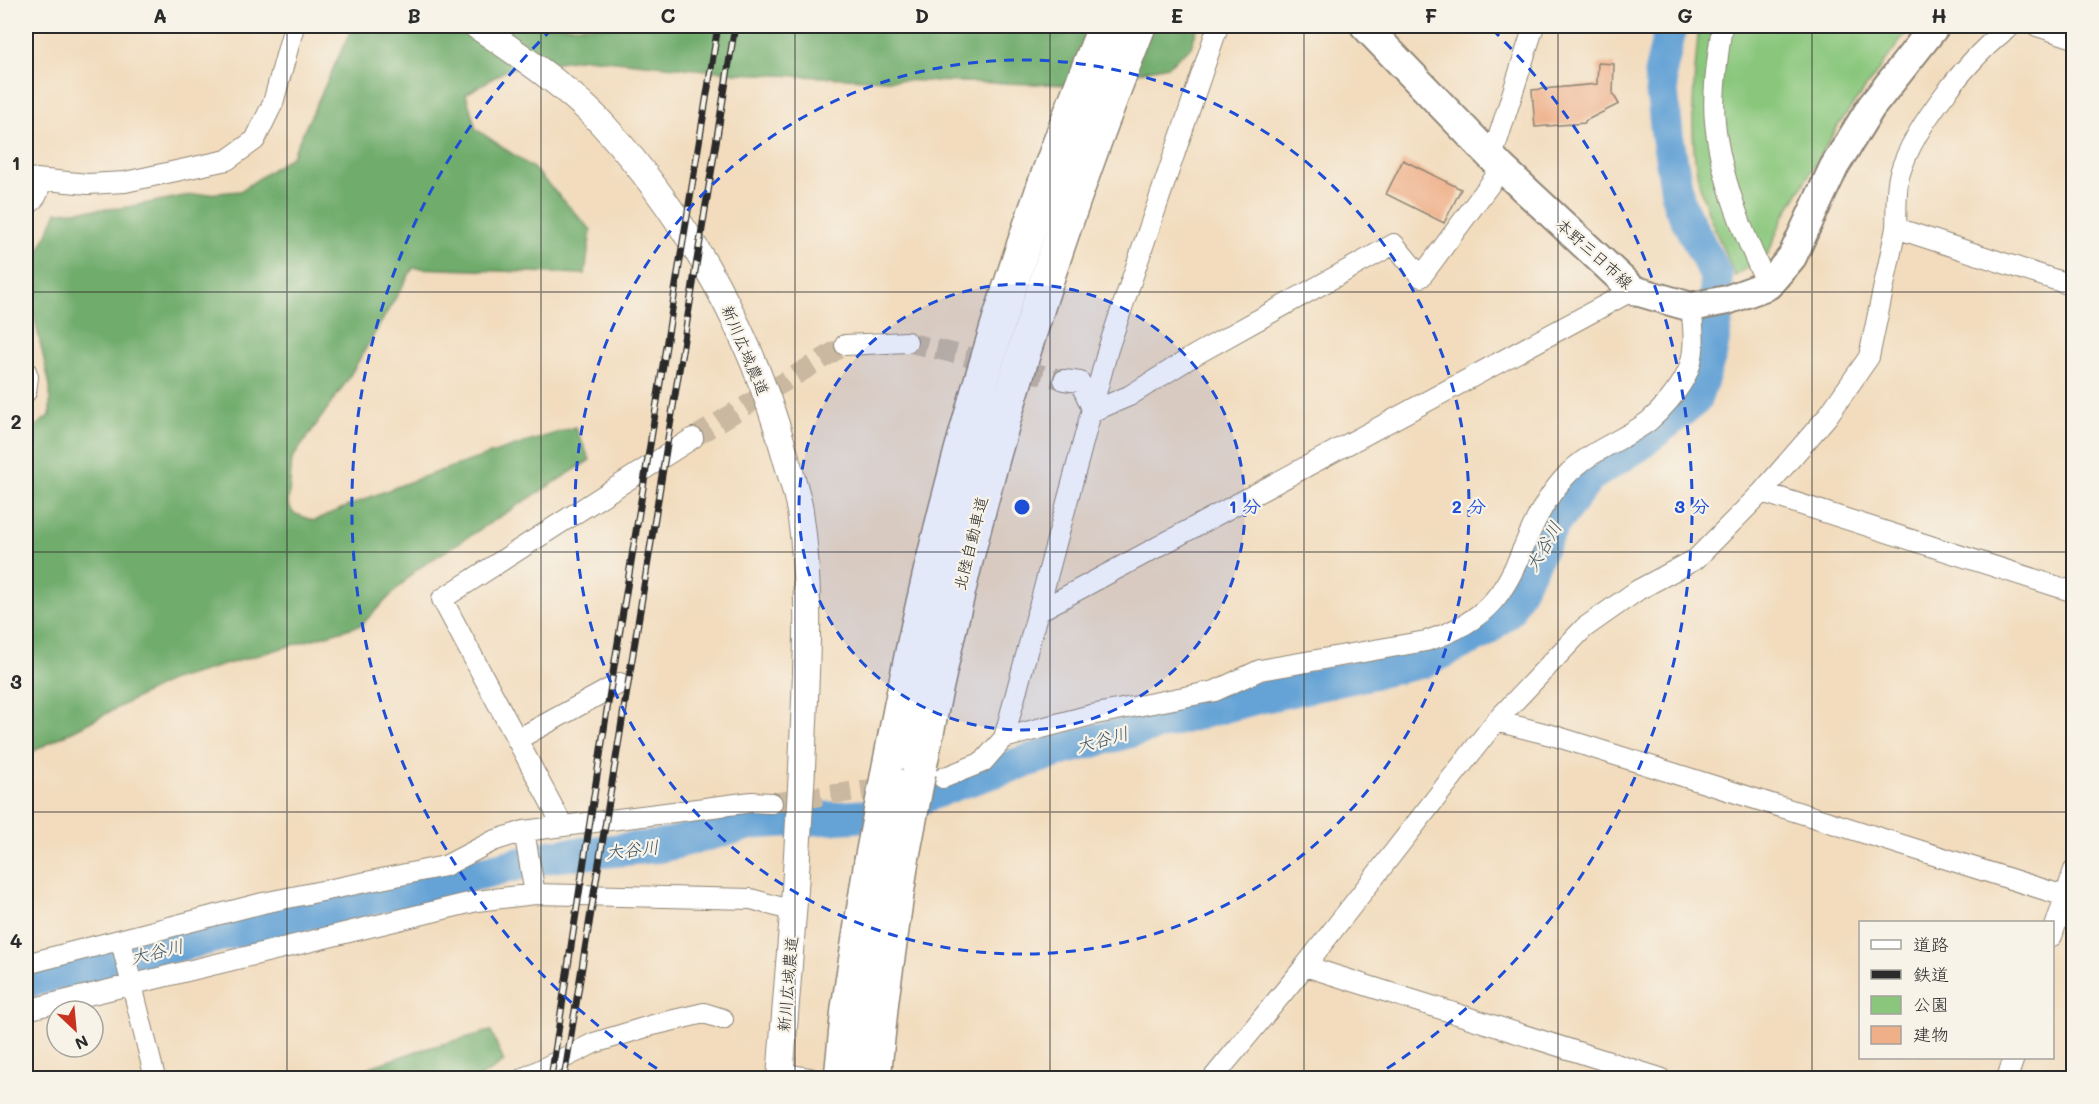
<svg xmlns="http://www.w3.org/2000/svg" width="2099" height="1104" font-family="Mali,'Klee One',sans-serif">
<style>
.green{fill:#8ac77d;stroke:#5a7954;stroke-width:1.5}
.forest{fill:#6fac6c;stroke:#4d6c4c;stroke-width:1.5}
.lines{fill:none;stroke-linecap:round;stroke-linejoin:round}
.river{stroke:#65a3d6;stroke-width:33}
.building{fill:#efaf88}
.minor-tunnel{stroke:#cab9a0;stroke-width:20;stroke-dasharray:20 10;stroke-linecap:butt}
.minor-casing{stroke:#8e8474;stroke-width:22}
.tertiary-casing{stroke:#8e8474;stroke-width:28}
.secondary-casing{stroke:#8e8474;stroke-width:32}
.motorway-casing{stroke:#8e8474;stroke-width:36}
.minor{stroke:#fff;stroke-width:20}
.tertiary{stroke:#fff;stroke-width:26}
.secondary{stroke:#fff;stroke-width:28}
.motorway{stroke:#fff;stroke-width:33}
.rail-casing{stroke:#2b2b2b;stroke-width:7}
.rail{stroke:#f7f3e8;stroke-width:4.5;stroke-dasharray:14;stroke-linecap:butt}
.tertiary-bridge-casing{stroke:#8e8474;stroke-width:28;stroke-linecap:butt}
.motorway-bridge-casing{stroke:#8e8474;stroke-width:36;stroke-linecap:butt}
.tertiary-bridge{stroke:#fff;stroke-width:26}
.motorway-bridge{stroke:#fff;stroke-width:33}
.grid{fill:none;stroke:#2b2b2b;stroke-width:1.5;stroke-opacity:0.55}
.ring{fill:none;stroke:#1d4ed8;stroke-width:3;stroke-dasharray:10 8}
.labels{text-anchor:middle;dominant-baseline:central;stroke-width:4.5;stroke-linejoin:round;paint-order:stroke}
.street-label{font-size:16px;fill:#2b2b2b;stroke:#f7f3e8}
.water-label{font-size:18px;font-style:italic;fill:#3f5567;stroke:#f7f3e8}
.centre{fill:#1d4ed8;stroke:#f7f3e8;stroke-width:3}
.ring-label{font-size:18px;text-anchor:middle;font-weight:bold;fill:#1d4ed8;stroke:#f7f3e8;stroke-width:4.5;stroke-linejoin:round;paint-order:stroke}
.neatline{fill:none;stroke:#2b2b2b;stroke-width:2}
.grid-label{font-size:20px;text-anchor:middle;font-weight:bold;fill:#2b2b2b}
</style>
<rect width="100%" height="100%" fill="#f7f3e8"/>
<filter id="ink" filterUnits="userSpaceOnUse"><feTurbulence type="fractalNoise" baseFrequency=".0167" numOctaves="2"/><feDisplacementMap in="SourceGraphic" scale="12" xChannelSelector="R" yChannelSelector="G"/><feConvolveMatrix kernelMatrix="1 2 1 2 8 2 1 2 1" color-interpolation-filters="sRGB"/></filter>
<filter id="wash" filterUnits="userSpaceOnUse"><feTurbulence type="fractalNoise" baseFrequency=".008" numOctaves="4" result="noise"/><feDisplacementMap in="SourceGraphic" scale="24" xChannelSelector="R" yChannelSelector="G"/><feGaussianBlur stdDeviation="1.35" result="paint"/><feColorMatrix in="noise" values="0 0 0 0 0 0 0 0 0 0 0 0 0 0 0 0 0 1.4 0 .05"/><feComposite in="paint" operator="in"/></filter>
<g filter="url(#wash)">
<rect width="100%" height="100%" fill="#f2dcbd"/>
<!-- green -->
<path class="green" d="M1699 26H1911L1839 124 1783 218 1768 254 1735 276C1719 239 1699 199 1695 158 1690 114 1695 70 1699 26Z"/>
<!-- forest -->
<path class="forest" d="M353 26H1198L1191 47 1168 66 1075 85 888 80 736 73 586 58 508 69 466 94 476 129 533 168 591 230 585 274 413 268 346 382 292 459 288 503 293 513 314 521C399 482 486 455 575 427L590 460 417 569 361 625 169 681 26 755V434L50 415V386L26 280 57 212 122 208 184 196 240 191 292 156Z
M491 1031 504 1062 479 1078H338L417 1051Z"/>
<g class="lines">
<!-- river -->
<path class="river" d="M26 982 552 856 662 846 753 823 878 815 959 783 1064 749 1256 698 1422 662 1481 634 1507 612 1552 526 1590 476 1639 445 1695 400 1711 353 1716 323V276L1679 204 1667 134 1660 74 1671 26"/>
</g>
<g id="blocks">
<!-- building -->
<path class="building" d="M1598 63 1614 64 1613 94 1619 104 1585 121V123L1535 127 1532 90 1597 84Z
M1403 160 1461 189 1444 223 1386 194Z"/>
</g>
</g>
<g filter="url(#ink)">
<use href="#blocks" fill-opacity="0" stroke="#8e8474" stroke-width="1.5"/>
<g class="lines">
<!-- minor-tunnel -->
<path class="minor-tunnel" d="M907 342 1064 380
M693 438 845 345
M772 803 893 786"/>
<defs>
<path id="minor" d="M1722 26C1718 54 1712 94 1715 122 1720 175 1744 238 1768 285
M2037 26 2074 38
M1492 157 1534 26
M26 178 88 184 125 182 227 160 255 140 273 103 294 26
M26 207C35 199 42 192 38 179
M1896 228C1897 211 1895 189 1900 173 1914 126 1972 54 2011 26
M845 345 907 342
M26 371 28 377 26 392
M1064 380 1080 382 1093 411
M1093 411 1129 396 1195 355 1394 244 1421 277 1502 168
M1762 492 2074 592
M1037 612 1633 290
M1496 721 1555 736 2074 899
M1004 738 1091 715 1215 691 1260 670 1426 641C1530 609 1507 541 1565 477 1589 450 1623 441 1649 421 1662 410 1676 393 1684 379 1697 357 1694 331 1691 307
M518 739 620 683
M943 778 983 762 1004 738 1108 349 1218 26
M563 826 442 599 693 438
M524 831 535 894
M2052 936 2074 870
M121 941 155 1078
M26 964 263 903 445 866 493 841 524 831 752 802 772 803
M1305 966 1660 1078
M26 1010 477 901 535 894 751 899 793 911
M780 1073 810 1078
M524 1078 594 1043 653 1025 704 1013 723 1019
M1213 1078 1305 966 1496 721 1584 628 1638 590 1696 559 1762 492 1827 417 1869 357 1896 228 2074 286
M2007 1078 2014 1058"/>
<path id="tertiary" d="M477 26C518 54 572 90 605 127 690 221 753 336 786 458 791 476 797 493 800 511 813 597 805 683 802 769
M780 1078 795 889"/>
<path id="secondary" d="M1365 26 1502 168 1633 290 1691 307 1727 300 1768 285 1792 257 1834 167 1871 107 1935 26"/>
<path id="motorway" d="M919 772C969 516 1042 268 1139 26
M887 777C934 521 1006 267 1105 26
M841 1078 848 1008 871 861
M874 1078 882 999 902 860"/>
</defs>
<!-- minor casing -->
<use href="#minor" class="minor-casing"/>
<!-- tertiary casing -->
<use href="#tertiary" class="tertiary-casing"/>
<!-- secondary casing -->
<use href="#secondary" class="secondary-casing"/>
<!-- motorway casing -->
<use href="#motorway" class="motorway-casing"/>
<!-- minor -->
<use href="#minor" class="minor"/>
<!-- tertiary -->
<use href="#tertiary" class="tertiary"/>
<!-- secondary -->
<use href="#secondary" class="secondary"/>
<!-- motorway -->
<use href="#motorway" class="motorway"/>
<defs>
<path id="rail" d="M551 1078 607 710 718 26
M564 1078 735 26"/>
</defs>
<!-- rail casing -->
<use href="#rail" class="rail-casing"/>
<!-- rail -->
<use href="#rail" class="rail"/>
<defs>
<path id="tertiary-bridge" d="M795 889 802 769"/>
<path id="motorway-bridge" d="M902 860 919 772
M871 861 887 777"/>
</defs>
<!-- tertiary-bridge casing -->
<use href="#tertiary-bridge" class="tertiary-bridge-casing"/>
<!-- motorway-bridge casing -->
<use href="#motorway-bridge" class="motorway-bridge-casing"/>
<!-- tertiary-bridge -->
<use href="#tertiary-bridge" class="tertiary-bridge"/>
<!-- motorway-bridge -->
<use href="#motorway-bridge" class="motorway-bridge"/>
</g>
</g>
<!-- grid -->
<path class="grid" d="M287 26V1078M541 26V1078M795 26V1078M1050 26V1078M1304 26V1078M1558 26V1078M1812 26V1078M26 292H2074M26 552H2074M26 812H2074"/>
<!-- distance rings -->
<circle cx="1022" cy="507" r="223" fill="#1d4ed8" fill-opacity=".12"/>
<g class="ring">
<circle cx="1022" cy="507" r="223"/>
<circle cx="1022" cy="507" r="447"/>
<path d="M672 1078A670 670 0 0 1 552 29M1492 29A670 670 0 0 1 1372 1078"/>
</g>
<g class="labels">
<!-- street labels -->
<g class="street-label">
<text transform="translate(1595 253) rotate(42)">本野三日市線</text>
<text transform="translate(746 350) rotate(67)">新川広域農道</text>
<text transform="translate(970 543) rotate(-76)">北陸自動車道</text>
<text transform="translate(787 984) rotate(-85)">新川広域農道</text>
</g>
<!-- water labels -->
<g class="water-label">
<text transform="translate(1543 546) rotate(-60)">大谷川</text>
<text transform="translate(1102 739) rotate(-15)">大谷川</text>
<text transform="translate(632 849) rotate(-6)">大谷川</text>
<text transform="translate(157 951) rotate(-13)">大谷川</text>
</g>
</g>
<circle cx="1022" cy="507" r="9" class="centre"/>
<g class="ring-label">
<text x="1245" y="513">1 分</text>
<text x="1469" y="513">2 分</text>
<text x="1692" y="513">3 分</text>
</g>
<!-- margin -->
<rect width="2099" height="1104" fill="none" stroke="#f7f3e8" stroke-width="66"/>
<!-- legend -->
<rect x="1859" y="921" width="195" height="138" fill="#f7f3e8" stroke="#a5a39c" stroke-width="1.5"/>
<rect x="1871" y="940" width="30" height="9" fill="#ffffff" stroke="#a5a39c" stroke-width="1.5"/>
<text x="1913" y="951" font-size="18" fill="#2b2b2b">道路</text>
<rect x="1871" y="970" width="30" height="9" fill="#2b2b2b" stroke="#a5a39c" stroke-width="1.5"/>
<text x="1913" y="981" font-size="18" fill="#2b2b2b">鉄道</text>
<rect x="1871" y="996" width="30" height="18" fill="#8ac77d" stroke="#a5a39c" stroke-width="1.5"/>
<text x="1913" y="1011" font-size="18" fill="#2b2b2b">公園</text>
<rect x="1871" y="1026" width="30" height="18" fill="#efaf88" stroke="#a5a39c" stroke-width="1.5"/>
<text x="1913" y="1041" font-size="18" fill="#2b2b2b">建物</text>
<!-- north arrow -->
<g transform="translate(75 1029) rotate(154)"><circle r="28" fill="#f7f3e8" stroke="#a5a39c" stroke-width="1.5"/>
<path d="M0-4.5L10 22L0 15L-10 22Z" fill="#c8321e"/>
<text y="-9" font-size="16" font-weight="bold" text-anchor="middle" fill="#2b2b2b">N</text>
</g>
<rect x="33" y="33" width="2033" height="1038" class="neatline"/>
<g class="grid-label">
<text x="160" y="23">A</text>
<text x="414" y="23">B</text>
<text x="668" y="23">C</text>
<text x="922" y="23">D</text>
<text x="1177" y="23">E</text>
<text x="1431" y="23">F</text>
<text x="1685" y="23">G</text>
<text x="1939" y="23">H</text>
<text x="16" y="170">1</text>
<text x="16" y="429">2</text>
<text x="16" y="689">3</text>
<text x="16" y="948">4</text>
</g>
</svg>
